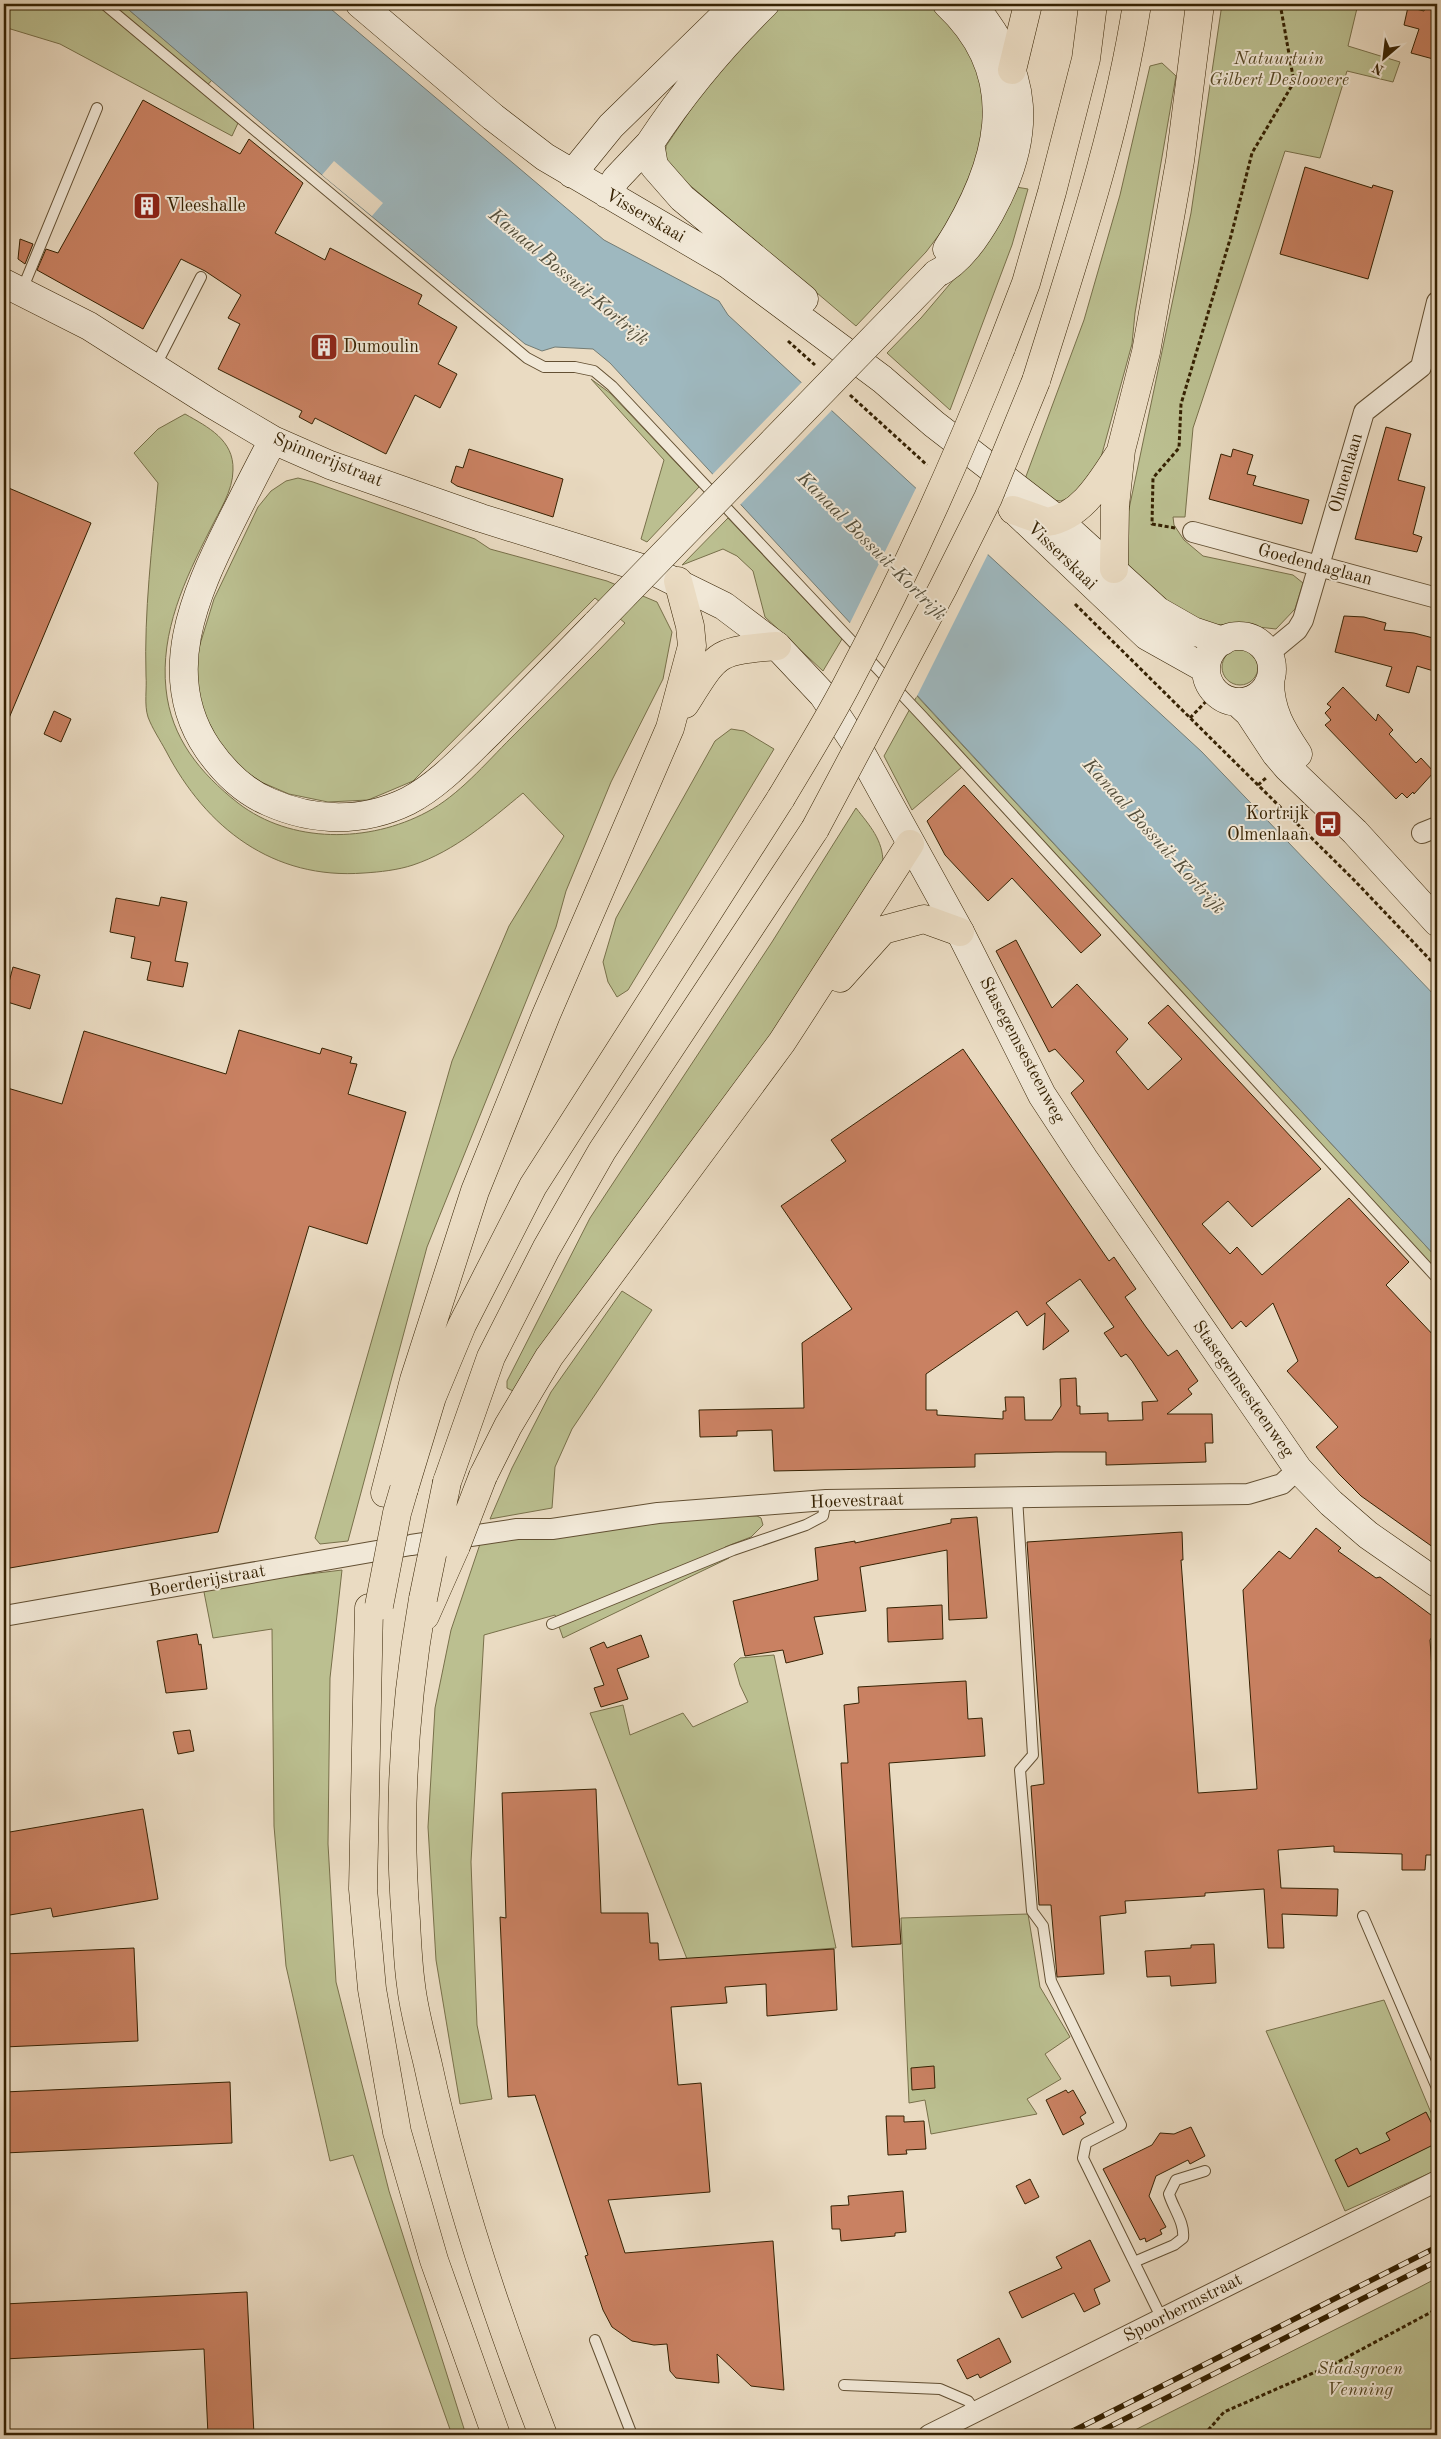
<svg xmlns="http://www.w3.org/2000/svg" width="1441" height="2439" font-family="'Old Standard TT',serif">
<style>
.green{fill:#bbbf90;stroke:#78704a}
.water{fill:#9eb8bf;stroke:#747c74}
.pier{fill:#eadbc2}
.building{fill:#c98162;stroke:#362203;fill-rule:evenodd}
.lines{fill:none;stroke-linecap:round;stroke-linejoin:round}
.lane-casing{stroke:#635033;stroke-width:12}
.street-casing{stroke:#635033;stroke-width:22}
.secondary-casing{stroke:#362203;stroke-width:29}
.highway-casing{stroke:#362203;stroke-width:29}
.path{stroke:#362203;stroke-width:3;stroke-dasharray:4 2.5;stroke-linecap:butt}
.lane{stroke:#f1e8d7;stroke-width:10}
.street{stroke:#f1e8d7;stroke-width:20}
.secondary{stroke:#f1e8d7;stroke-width:28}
.highway{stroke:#eadbc2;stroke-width:28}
.rail-casing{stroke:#362203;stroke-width:5.5}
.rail{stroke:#f1e8d7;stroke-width:4;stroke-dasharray:11;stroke-linecap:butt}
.secondary-bridge-casing{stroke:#362203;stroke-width:29;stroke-linecap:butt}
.highway-bridge-casing{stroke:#362203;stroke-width:29;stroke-linecap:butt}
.secondary-bridge{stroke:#f1e8d7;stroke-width:28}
.highway-bridge{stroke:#eadbc2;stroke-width:28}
.labels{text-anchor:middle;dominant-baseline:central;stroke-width:4;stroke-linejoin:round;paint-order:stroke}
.park-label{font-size:18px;font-style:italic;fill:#574926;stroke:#f1e8d7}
.poi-label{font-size:18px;fill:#362203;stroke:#f1e8d7;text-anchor:start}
.street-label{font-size:18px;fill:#362203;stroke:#f1e8d7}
.water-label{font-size:19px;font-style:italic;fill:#554f3b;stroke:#f1e8d7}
</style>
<rect width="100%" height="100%" fill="#eadbc2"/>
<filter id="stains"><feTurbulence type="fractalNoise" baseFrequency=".004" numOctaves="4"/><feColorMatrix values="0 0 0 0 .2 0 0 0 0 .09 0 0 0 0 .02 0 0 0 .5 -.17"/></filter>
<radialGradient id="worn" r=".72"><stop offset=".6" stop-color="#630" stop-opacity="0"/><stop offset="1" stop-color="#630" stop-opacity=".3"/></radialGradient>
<!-- green -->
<path class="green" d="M4 4H122L212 80 202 91 238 123 232 136 60 44 4 27Z
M781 4H934L969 48 985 94 980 159 951 219 926 252 856 326 673 171 665 159 666 146 695 103 751 29Z
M1222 4H1358L1348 46 1400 62 1393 82 1347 71 1320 158 1285 151 1193 428 1185 517H1173L1174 525 1184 540 1203 556 1293 575 1303 583 1295 609 1276 629 1232 624 1196 626 1134 575 1125 561 1124 533 1191 213Z
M1162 63 1176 76 1135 313 1132 344 1097 472 1075 495 1061 501 1049 500 1025 479 1084 320 1120 195 1150 66Z
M1016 187 1028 189 1012 245 950 410 887 353 921 318 966 265Z
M591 379 610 393 699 487 647 542 641 539 664 460Z
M185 414C208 427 234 440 233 470 233 491 219 511 210 530 185 579 160 632 166 689 171 738 200 773 238 803 291 844 369 843 427 812 458 796 486 763 511 738 549 700 588 662 625 623L595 598 413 781 368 800 328 802 289 794 261 782 239 767 224 751 203 712 195 684 197 654 214 599 258 507 271 491 286 481 298 478 313 482 475 539 490 549 607 581 657 602 672 632 663 679 611 782 566 891 556 927 427 1247 348 1541 320 1544 315 1538 452 1061 509 926 564 836 523 793C489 821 455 851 413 865 398 870 380 872 364 873 273 880 206 828 166 751 160 740 152 728 148 717 144 705 147 688 146 676 144 611 152 548 158 483L134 453 158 429Z
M728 518 842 639 823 671 765 617 753 571 737 556 723 549 682 565Z
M1222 667a18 18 0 1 1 36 0a18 18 0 1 1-36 0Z
M917 696 1437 1258V1272L969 761 912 810 884 756Z
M731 729 744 731 774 749 628 990 617 997 608 982 603 962 616 918 715 741Z
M856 808C870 826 883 840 883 863L834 954 513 1391 507 1388V1381L590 1218 772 942Z
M622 1291 652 1310 572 1429 555 1467 552 1508 490 1519 512 1468 551 1392Z
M740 1516H757L761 1518 763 1525 751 1537 725 1547 729 1558 563 1638 555 1615 484 1635 471 1862 477 2025 492 2099 460 2104 436 1960 428 1827 435 1708 451 1630 480 1544 620 1525Z
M342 1570 330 1678 328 1844 336 1982 389 2191 466 2435H452L353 2155 330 2161 286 1966 274 1826 272 1629 213 1638 203 1587Z
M774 1655 836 1948 687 1959 590 1713 623 1705 630 1735 683 1713 693 1727 748 1702 740 1685 734 1664 740 1658Z
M1028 1914 1040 1987 1070 2037 1045 2054 1061 2079 1027 2099 1037 2114 931 2134 925 2100 909 2103 901 1918Z
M1384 2000 1437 2127V2170L1345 2211 1266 2031Z
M1437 2278V2435H1125L1418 2288Z"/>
<!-- water -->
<path class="water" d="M122 4H325L604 240 719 301 728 315 1202 752 1437 998V1258L610 363 593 349 555 347 542 351 525 344 322 175Z"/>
<!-- pier -->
<path class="pier" d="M334 161 383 203 372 216 322 175Z
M803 381 833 409 739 506 711 476Z
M917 486 989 552 916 698 849 625Z"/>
<!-- building -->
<path class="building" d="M1426 4H1437V60L1411 53 1419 29 1404 25 1408 7 1424 11Z
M143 100 240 154 249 139 303 183 275 233 325 260 330 248 422 295 418 304 457 327 438 364 457 374 440 408 415 395 386 454 315 418 312 424 299 417 302 411 218 369 240 324 228 318 241 295 205 271 181 259 143 329 37 270 46 249 58 253Z
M1305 167 1372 188 1373 185 1393 191 1368 279 1280 254Z
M20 239 33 244 25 264 18 259Z
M1386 427 1411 434 1398 480 1425 487 1413 534 1422 537 1417 552 1355 539Z
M469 449 563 479 553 517 457 486 451 482 456 466 463 468Z
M1233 449 1253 455 1247 474 1256 476 1253 485 1309 500 1302 524 1209 499 1221 454 1231 457Z
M4 486 91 523 4 730Z
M1344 616 1364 617 1386 623 1384 630 1414 633 1437 639V672L1417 666 1409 693 1386 686 1392 667 1335 652Z
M1343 687 1376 721 1378 714 1393 730 1389 734 1416 763 1421 758 1434 772 1414 794 1413 792 1407 798 1402 793 1396 799 1325 725 1331 720 1325 713 1331 707 1327 704Z
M54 711 71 719 61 742 44 734Z
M964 785 1101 935 1081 953 1012 878 988 901 945 855 927 821Z
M161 897 187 902 175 961 188 963 183 987 147 980 151 962 131 958 135 937 110 932 116 898 159 906Z
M1016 940 1052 1008 1077 984 1128 1039 1116 1052 1148 1090 1182 1059 1148 1023 1168 1005 1321 1169 1252 1227 1228 1201 1202 1224 1230 1254 1237 1247 1262 1275 1349 1198 1409 1262 1386 1285 1437 1339V1550L1361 1496 1339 1474 1316 1447 1338 1427 1287 1371 1298 1361 1273 1303 1246 1327 1241 1321 1232 1329 1071 1093 1084 1081 1055 1049 1049 1052 996 951Z
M13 967 40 975 30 1009 4 1001Z
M239 1030 320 1054 322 1048 352 1057 350 1063 357 1064 348 1094 406 1112 367 1244 309 1226 218 1532 4 1569V1087L62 1104 84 1031 226 1074Z
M963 1049 1109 1261 1114 1257 1136 1289 1125 1297 1146 1327 1168 1356 1177 1350 1198 1381 1188 1389 1192 1394 1167 1414H1212L1213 1443H1205L1206 1462 1106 1465V1452H1056L975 1454V1467L774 1471 772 1430 737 1431V1436L700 1437 699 1410 804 1408 802 1343 852 1309 781 1206 846 1161 831 1140ZM1080 1279 1114 1327 1104 1333 1121 1357 1126 1354 1132 1361 1158 1401 1142 1402 1143 1420 1108 1421V1413L1080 1414V1406H1077L1076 1378 1060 1379 1061 1406 1052 1420H1025L1024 1397H1005L1006 1411H1003V1419L937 1415V1410H926V1374L1017 1311 1027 1326 1045 1313 1043 1350 1069 1331 1046 1303Z
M977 1517 987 1618 949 1620 947 1550 860 1567 866 1611 814 1617 823 1654 786 1663 783 1650 745 1656 733 1601 818 1580 815 1548 855 1541V1543L951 1523V1519Z
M1316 1528 1341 1548 1338 1551 1376 1578 1380 1577 1435 1618 1436 1630 1430 1640 1437 1744V1855H1426L1425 1870H1402V1854L1334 1852V1846L1278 1850 1281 1888 1338 1889 1337 1916 1282 1914 1284 1948H1268L1264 1889 1205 1893V1896L1125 1901 1126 1913 1100 1916 1104 1974 1057 1977 1051 1905H1039L1031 1786 1044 1784 1027 1542 1182 1532 1183 1560H1181L1198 1793 1257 1789 1243 1590 1279 1551 1290 1559Z
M942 1605 943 1639 888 1642 887 1608Z
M197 1634 199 1645 201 1644 207 1689 166 1693 157 1641Z
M641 1635 649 1657 617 1669 628 1699 601 1707 594 1688 604 1685 590 1648 604 1642 607 1648Z
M966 1681 968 1719 982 1718 985 1756 889 1763 901 1944 852 1947 841 1763H848L844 1705 859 1703 858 1687Z
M190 1730 194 1751 178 1754 173 1732Z
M596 1789 601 1913H648L650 1943H658L659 1960 834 1949 837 2010 767 2016 766 1984 725 1987 727 2003 671 2007 678 2085 701 2083 710 2192 608 2200 625 2253 773 2241 784 2390 751 2386 717 2354 719 2383 676 2378 670 2371 667 2344 654 2345 632 2341 612 2327 603 2310 585 2256 588 2255 535 2095 508 2097 500 1917 506 1918 502 1793Z
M143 1809 158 1899 53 1917 51 1908 4 1916V1833Z
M1214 1944 1216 1983 1171 1986 1170 1976 1147 1977 1145 1951 1191 1948V1945Z
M134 1948 138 2041 4 2047V1954Z
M934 2066 935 2088 912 2090 911 2068Z
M230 2082 232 2143 4 2153V2092Z
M1066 2090 1068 2093 1073 2090 1086 2113 1080 2117 1084 2124 1063 2135 1046 2100Z
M1426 2112 1437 2134V2143L1348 2187 1335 2160 1357 2148 1360 2154 1390 2140 1386 2133Z
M886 2116H904V2122L924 2121 926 2149 906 2150 907 2154 888 2155Z
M1191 2127 1205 2156 1190 2164 1188 2160 1156 2176 1149 2196 1166 2227 1160 2230 1162 2234 1146 2242 1145 2238 1140 2240 1103 2169 1152 2145 1160 2133 1174 2134Z
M1030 2179 1039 2197 1025 2204 1016 2186Z
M903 2191 906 2232 895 2233V2236L841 2241 840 2229H832L831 2206 849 2205 848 2196Z
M1090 2240 1110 2281 1094 2289 1100 2304 1084 2312 1074 2293 1022 2318 1009 2292 1062 2268 1056 2257Z
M247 2292 254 2435H208L204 2349 4 2359V2304Z
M999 2338 1011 2362 980 2378 978 2374 967 2379 957 2360Z"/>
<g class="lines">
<defs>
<path id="lane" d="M104 4 527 358 544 367H575L594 371 612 386 922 716 1437 1278
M22 290 97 108
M155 367 201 277
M1017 1497 1033 1755 1020 1770 1032 1911 1043 1926 1051 1981 1121 2125 1086 2143 1083 2158 1162 2319
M552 1624 733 1550 806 1525 823 1516 826 1500
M1363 1916 1437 2088
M1134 2262 1174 2245 1183 2238C1185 2223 1173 2208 1169 2194L1176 2180 1205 2171
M595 2340 632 2435
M844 2385 940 2389 968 2401 976 2412"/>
<path id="street" d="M1193 532 1437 598
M1268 654 1297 630 1303 620 1364 412 1421 367 1437 302
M1422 833 1437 827
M4 1616 411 1545 517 1529H552L658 1513 826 1500 1248 1494 1282 1484 1298 1469
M929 2435 1437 2181"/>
<path id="secondary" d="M360 4 493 117 545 157 729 265 882 379 934 424 1057 519 1158 611 1193 631 1223 641
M765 4C722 46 683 93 650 143L654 166 682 198 804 299
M572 174 611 126 736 4
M607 194 616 179 650 143
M947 249C998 169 1027 79 947 4
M936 274C960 262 977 236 990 213 1033 136 1030 72 972 4
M4 283 89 326 212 404 273 440 330 465 481 518 655 572 724 606 777 646 823 695 859 749 960 932 1042 1095 1084 1159 1298 1469 1331 1503 1368 1535 1437 1583
M273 440C258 468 244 496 230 524 195 594 158 676 208 749 224 772 243 791 269 802 314 822 363 823 408 801 439 785 465 756 490 732 526 696 561 660 597 623
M1012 508 1147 636 1206 669
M1206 669a33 33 0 1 1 66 0a33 33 0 1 1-66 0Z
M1270 681C1270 711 1282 730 1298 754
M1237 702 1249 713 1276 754 1288 768 1355 832 1437 922"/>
<path id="highway" d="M1012 70 1028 4
M1001 348 1026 283 1052 192 1086 59 1093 4
M1036 381C1075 256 1117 133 1137 4
M1013 510 1047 522C1081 517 1101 482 1118 456
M1114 569 1115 506 1121 450 1146 352 1180 161 1200 4
M685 704C718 652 715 651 777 646
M840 978 883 930 924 919 960 932
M483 1476 508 1426 549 1357 782 1042 910 844
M447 1482 491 1357 546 1249 602 1151 815 829
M404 1489 432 1397 462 1325 533 1186 781 798
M385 1493 414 1380 475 1191 546 1015 670 728 692 646 690 626 678 581
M423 1599C404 1707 397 1811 406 1921 407 1942 408 1964 411 1985 414 2012 422 2039 428 2065 455 2192 496 2314 543 2435
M369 1608 363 1889 372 1989 397 2132 434 2260 496 2435
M425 1616 456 1546"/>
</defs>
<!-- lane casing -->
<use href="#lane" class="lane-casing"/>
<!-- street casing -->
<use href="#street" class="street-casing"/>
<!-- secondary casing -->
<use href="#secondary" class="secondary-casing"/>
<!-- highway casing -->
<use href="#highway" class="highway-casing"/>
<!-- path -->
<path class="path" d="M788 341 815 365
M850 395 927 465
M1175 528 1152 524 1153 478 1179 448 1181 404 1231 236 1252 153 1294 82 1281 9 1282 4
M1075 604 1354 880 1437 967
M1190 718 1215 692
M1258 785 1267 777
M1204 2435 1224 2412 1336 2363 1437 2309"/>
<!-- lane -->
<use href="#lane" class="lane"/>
<!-- street -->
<use href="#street" class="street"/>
<!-- secondary -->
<use href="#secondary" class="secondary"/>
<!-- highway -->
<use href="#highway" class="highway"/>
<defs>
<path id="rail" d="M1065 2435 1437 2247
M1093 2435 1437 2261"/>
</defs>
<!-- rail casing -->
<use href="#rail" class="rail-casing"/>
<!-- rail -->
<use href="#rail" class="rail"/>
<defs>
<path id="secondary-bridge" d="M597 623 936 274"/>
<path id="highway-bridge" d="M781 798C803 761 826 724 846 686 904 577 955 464 1001 348
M815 829 943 588 988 498 1036 381
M456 1546 483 1476
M423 1599 447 1482
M379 1606 397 1513 404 1489"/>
</defs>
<!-- secondary-bridge casing -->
<use href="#secondary-bridge" class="secondary-bridge-casing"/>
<!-- highway-bridge casing -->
<use href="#highway-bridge" class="highway-bridge-casing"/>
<!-- secondary-bridge -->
<use href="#secondary-bridge" class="secondary-bridge"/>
<!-- highway-bridge -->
<use href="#highway-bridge" class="highway-bridge"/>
</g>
<!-- icons -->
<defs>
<symbol id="building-square" viewBox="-11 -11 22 22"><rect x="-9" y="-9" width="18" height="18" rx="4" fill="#8f2418" stroke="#f1e8d7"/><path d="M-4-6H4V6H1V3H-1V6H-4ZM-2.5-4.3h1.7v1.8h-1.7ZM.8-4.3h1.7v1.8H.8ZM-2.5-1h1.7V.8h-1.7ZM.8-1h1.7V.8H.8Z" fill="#fff"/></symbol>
<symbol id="bus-square" viewBox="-11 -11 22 22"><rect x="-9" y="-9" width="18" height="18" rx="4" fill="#8f2418" stroke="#f1e8d7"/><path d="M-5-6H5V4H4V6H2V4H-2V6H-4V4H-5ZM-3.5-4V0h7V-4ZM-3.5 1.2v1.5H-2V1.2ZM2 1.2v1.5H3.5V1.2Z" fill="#fff"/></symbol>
</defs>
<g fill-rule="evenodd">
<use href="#building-square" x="131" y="190" width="32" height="32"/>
<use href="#building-square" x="308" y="331" width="32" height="32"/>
<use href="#bus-square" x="1312" y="808" width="32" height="32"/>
</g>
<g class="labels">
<!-- park labels -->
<g class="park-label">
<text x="1279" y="59">Natuurtuin<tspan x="1279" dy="21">Gilbert Desloovere</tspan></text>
<text x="1360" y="2369">Stadsgroen<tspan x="1360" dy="21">Venning</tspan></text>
</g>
<!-- poi labels -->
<g class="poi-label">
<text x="166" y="206">Vleeshalle</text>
<text x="343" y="347">Dumoulin</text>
<text x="1309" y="814" text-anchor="end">Kortrijk<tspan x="1309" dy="21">Olmenlaan</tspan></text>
</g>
<!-- street labels -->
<g class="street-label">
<text transform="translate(645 216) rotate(30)">Visserskaai</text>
<text transform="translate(328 460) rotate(22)">Spinnerijstraat</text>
<text transform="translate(1346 473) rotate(-74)">Olmenlaan</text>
<text transform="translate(1062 556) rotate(44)">Visserskaai</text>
<text transform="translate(1315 565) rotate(15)">Goedendaglaan</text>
<text transform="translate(1022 1050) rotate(62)">Stasegemsesteenweg</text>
<text transform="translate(1243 1389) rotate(55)">Stasegemsesteenweg</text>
<text transform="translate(857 1501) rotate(-2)">Hoevestraat</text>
<text transform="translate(207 1581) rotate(-10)">Boerderijstraat</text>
<text transform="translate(1183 2308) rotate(-27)">Spoorbermstraat</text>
</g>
<!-- water labels -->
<g class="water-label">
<text transform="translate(568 278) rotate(40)">Kanaal Bossuit-Kortrijk</text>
<text transform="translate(871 547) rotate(45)">Kanaal Bossuit-Kortrijk</text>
<text transform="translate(1153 837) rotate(48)">Kanaal Bossuit-Kortrijk</text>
</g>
</g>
<!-- margin -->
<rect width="1441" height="2439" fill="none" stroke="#eadbc2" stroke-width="20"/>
<rect x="5" y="5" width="1431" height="2429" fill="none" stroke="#362203" stroke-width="2.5"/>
<rect x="10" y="10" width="1421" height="2419" fill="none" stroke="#362203"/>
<!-- north arrow -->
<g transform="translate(1384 58) rotate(208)" stroke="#f1e8d7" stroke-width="4" paint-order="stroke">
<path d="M0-4L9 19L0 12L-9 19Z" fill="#362203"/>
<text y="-8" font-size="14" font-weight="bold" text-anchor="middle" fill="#362203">N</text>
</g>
<rect width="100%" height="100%" filter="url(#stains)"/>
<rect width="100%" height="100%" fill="url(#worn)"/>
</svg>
